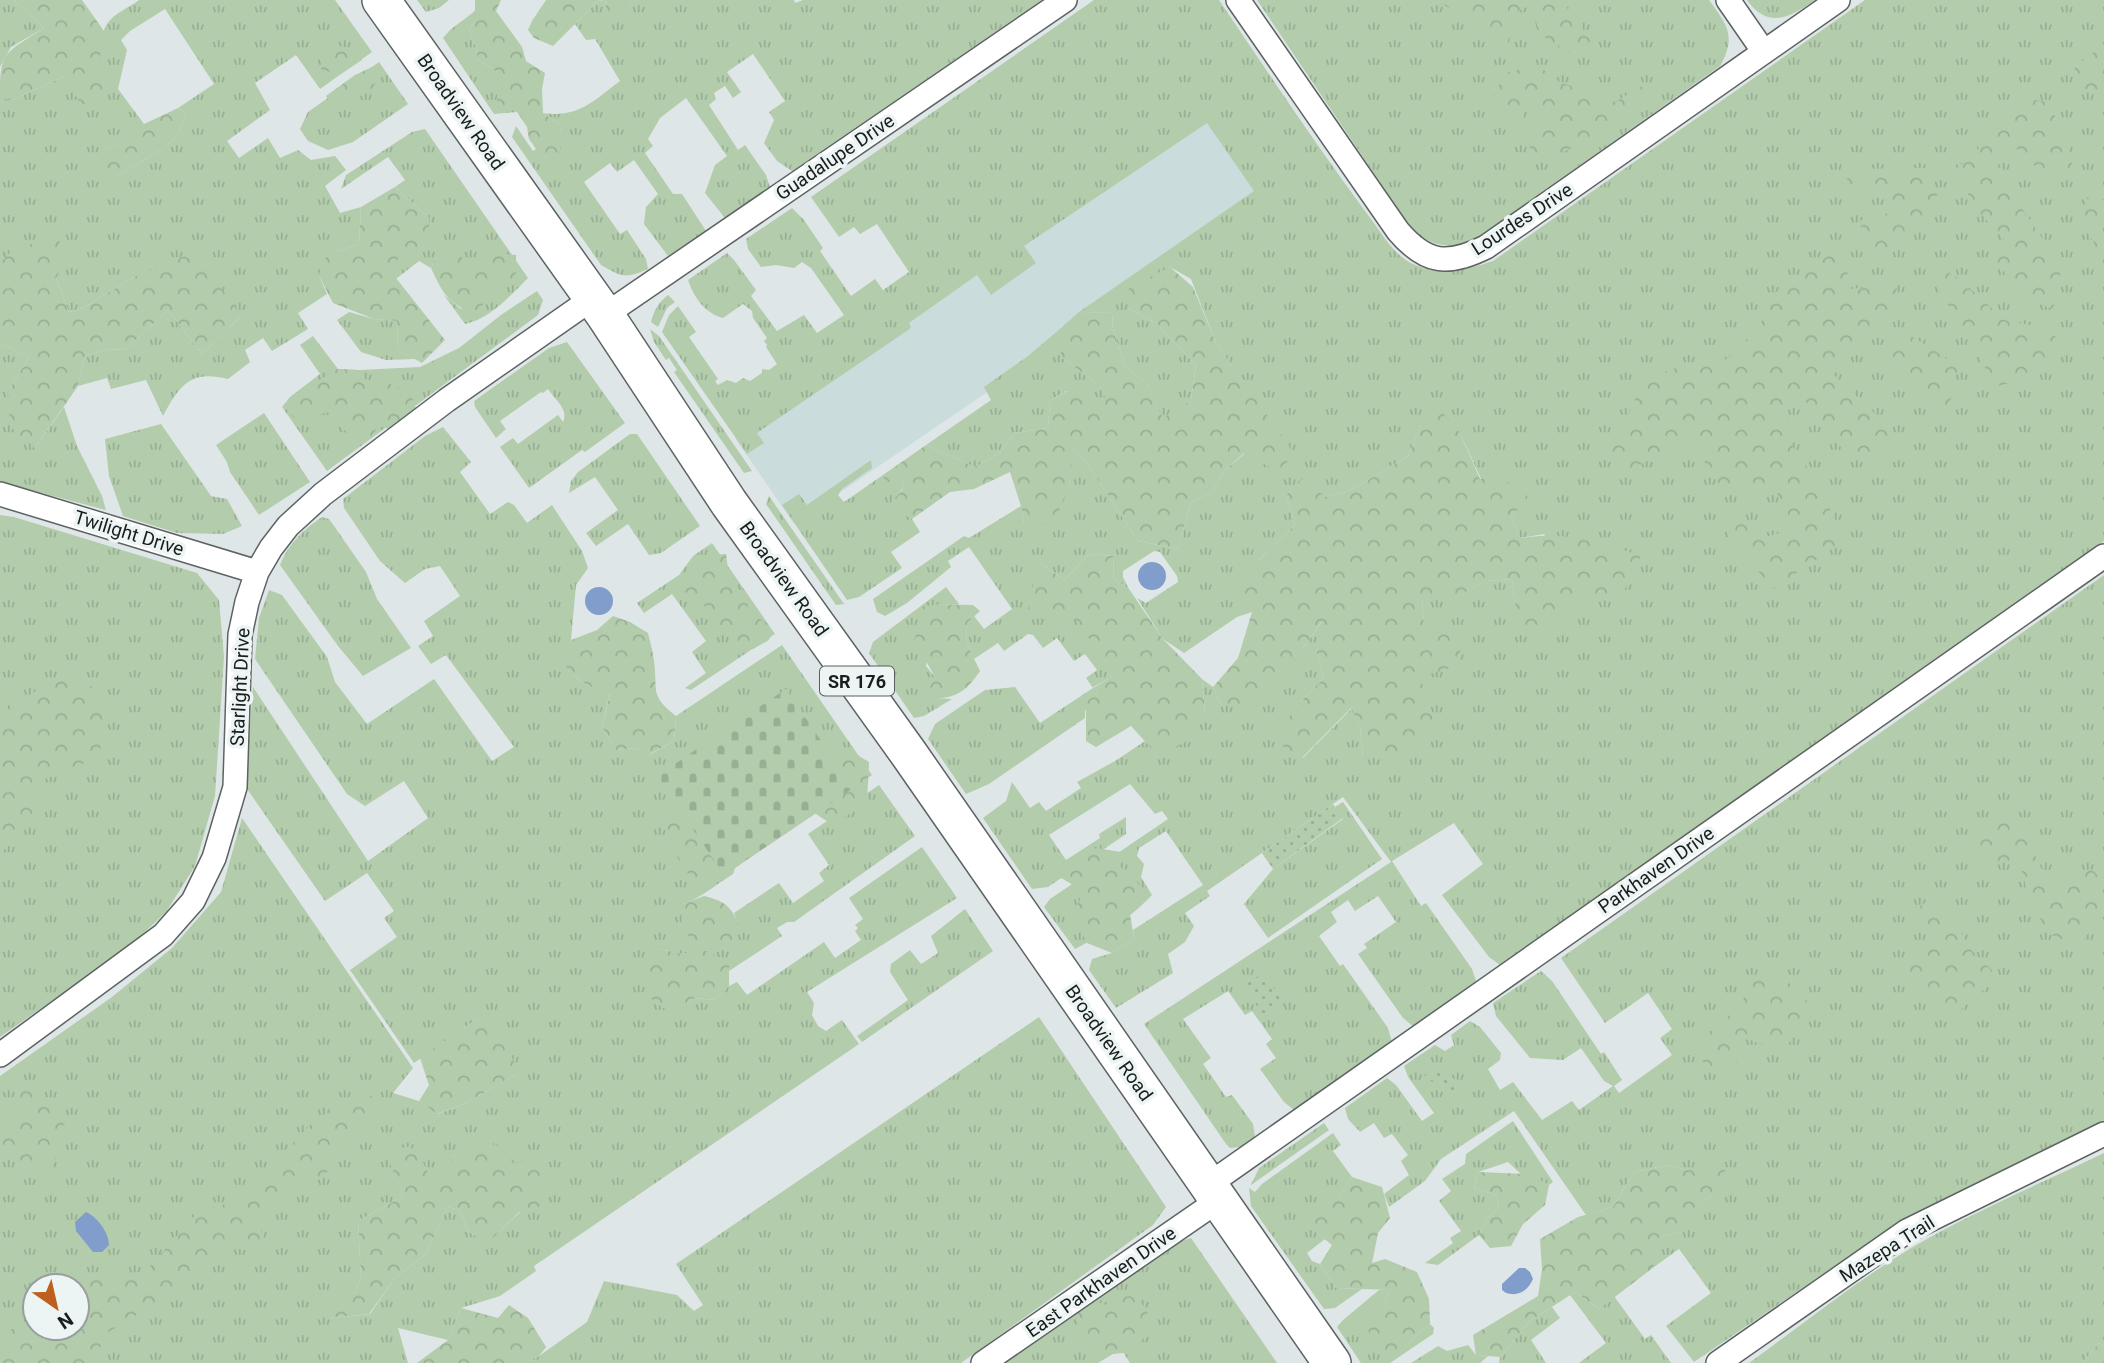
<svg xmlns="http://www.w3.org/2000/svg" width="2104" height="1363" font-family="Roboto,sans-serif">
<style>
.built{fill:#cbdcdd}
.grass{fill:url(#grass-tufts);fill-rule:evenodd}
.forest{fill:url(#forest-crowns)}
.cemetery{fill:url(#cemetery-stones)}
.garden{fill:url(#garden-dots)}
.water{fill:#809dcb}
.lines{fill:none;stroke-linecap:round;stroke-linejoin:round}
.street-casing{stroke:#5d6363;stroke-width:26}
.primary-casing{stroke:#5d6363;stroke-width:40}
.street{stroke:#fff;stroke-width:23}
.primary{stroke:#fff;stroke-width:37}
.labels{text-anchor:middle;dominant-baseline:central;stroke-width:7;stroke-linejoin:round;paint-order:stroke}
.shield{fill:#ecf4f4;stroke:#595e5e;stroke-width:2}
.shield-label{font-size:18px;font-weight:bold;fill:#1a1d1d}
.street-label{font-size:19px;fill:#1a1d1d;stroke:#ecf4f4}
</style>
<defs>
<pattern id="grass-tufts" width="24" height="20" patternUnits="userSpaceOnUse" patternTransform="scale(1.75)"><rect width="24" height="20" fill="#b2ccac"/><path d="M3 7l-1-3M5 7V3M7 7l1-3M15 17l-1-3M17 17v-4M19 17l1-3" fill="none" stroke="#98af94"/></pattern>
<pattern id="forest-crowns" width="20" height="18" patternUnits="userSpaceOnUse" patternTransform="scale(1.75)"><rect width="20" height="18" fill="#b2ccac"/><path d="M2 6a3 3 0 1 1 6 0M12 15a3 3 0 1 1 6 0" fill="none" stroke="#98af94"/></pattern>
<pattern id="cemetery-stones" width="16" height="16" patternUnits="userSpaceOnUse" patternTransform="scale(1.75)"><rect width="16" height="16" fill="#b2ccac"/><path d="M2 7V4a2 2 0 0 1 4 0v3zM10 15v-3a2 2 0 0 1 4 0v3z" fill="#98af94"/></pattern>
<pattern id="garden-dots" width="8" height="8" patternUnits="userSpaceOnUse" patternTransform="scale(1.75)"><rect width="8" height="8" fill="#b2ccac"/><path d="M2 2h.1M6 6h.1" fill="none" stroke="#98af94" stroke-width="1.8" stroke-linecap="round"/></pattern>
</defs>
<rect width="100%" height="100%" fill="#dfe6e7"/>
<!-- built -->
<path class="built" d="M1251 85 1311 171 794 524 735 438Z"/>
<!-- grass -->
<path class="grass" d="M0 0H14L44 28 11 47 0 67Z
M139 0H335L372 52 320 89 296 55 255 83 270 110 227 141 239 158 268 138 280 158 298 150 311 160 335 156 346 170 325 186 340 213 361 207 359 244 338 251 319 276 327 294 298 313 308 329 272 351 263 338 245 350 250 362 228 379C190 369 179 386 163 416L146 380 111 389 107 378 78 386 85 356 107 349 125 350 168 310 202 354 241 316 134 277 83 308 69 312 56 278 0 264V102L14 99 63 77 104 97C103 75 94 44 107 24 113 14 130 7 139 0ZM165 9 214 84 178 108 186 113 177 137 151 156 114 177 106 150 139 135 144 124 118 89 127 50 121 40 130 31Z
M417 0H449L439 8 426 12Z
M599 0 607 2 604 19 631 3 629 0H794L795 3 803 0H1042L792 171 777 161 764 143 774 120 769 112 785 101 753 54 727 72 741 92 733 98 725 86 714 93 716 99 709 105 738 150 745 145 766 175 770 187 725 218 705 193 715 165 727 156 686 98 660 118 648 139 653 146 645 153 673 194H682L706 231 668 256 644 224 646 207 658 194 634 160 617 172 610 163 584 182 620 234 627 230 646 259 648 269C625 279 622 277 601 265L512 137 516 126 533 151 561 131V125L543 113C579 118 593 101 620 81L595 39 586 40 575 24Z
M1094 0H1219C1267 71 1314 142 1365 211 1378 227 1392 254 1411 263 1439 276 1464 271 1493 261L1865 0H2104V541L1500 965 1489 957 1442 895 1483 864 1454 823 1392 861 1421 906 1426 903 1472 969 1476 981 1414 1027 1403 1018 1358 954 1367 948 1364 944 1396 922 1378 896 1355 911 1348 900 1331 912 1337 922 1319 936 1340 966 1343 964 1388 1028 1392 1042 1294 1110 1284 1102 1260 1069 1276 1058 1266 1044 1272 1039 1252 1011 1245 1015 1228 991 1183 1019 1211 1058 1203 1064 1226 1097 1232 1095 1253 1124 1255 1137 1240 1147 1230 1148 1226 1144 1144 1024 1391 862 1343 797 1207 891 1210 896 1185 913 1194 926 1185 942 1168 954 1173 973 1116 1008 1089 970 1092 959 1112 953 1134 938 1133 930 1203 885 1166 831 1139 848 1137 856 1144 864 1141 877 1152 895C1132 917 1101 936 1075 949L1044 907 1050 899 1168 819 1162 811 1155 814 1130 784 1049 835 1066 860 1100 838 1099 834 1126 817V834L1048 887 1032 889 983 818 1006 801 1012 782 1030 808 1039 802 1046 811 1081 788 1077 782 1115 761 1145 741 1161 758 1205 712 1202 679 1213 687 1221 704 1304 647 1323 620 1331 632 1316 650 1324 678 1296 706 1303 758 1352 708 1360 726 1363 757 1420 677 1424 623 1422 600H1450L1486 581 1512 579 1515 607 1545 534 1520 538 1511 516 1529 497 1481 479 1460 433 1422 422 1408 456 1351 490 1326 497 1302 479 1286 495 1295 525 1258 561 1240 585 1252 612 1237 617 1184 653 1163 639 1137 598 1146 603 1178 582 1177 576 1160 552 1154 551 1123 571V577L1129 589 1114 579 1113 556 1090 554 1064 580 1039 562 1071 614 1118 674 1093 687 1097 692 1085 711V718L989 784 966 794 928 739 935 724 985 690 1015 687 1040 723 1093 688 1086 678 1097 670 1085 654 1074 661 1057 638 1043 648 1033 635 1028 634 1004 651 998 643 974 659 966 642 967 623 974 616 984 629 1012 609 969 547 948 561 951 567 907 603 885 616 877 612 873 599 964 536 969 538 1021 506 1024 523 1069 484 1072 449 1085 460 1138 541 1178 549 1191 502 1212 492 1224 471 1245 453 1294 455 1216 343 1191 279 1170 267 1128 308 1156 323 1196 365 1191 400 1163 419 1147 384 1125 366 1113 329 1112 313 1079 312 1254 191 1207 123 1024 246 1036 263 991 295 977 275 909 323 911 328 757 433 764 443 747 454 662 332 669 315 678 306 696 332 689 337 718 379 715 381 718 385 727 380 736 383 743 378 750 381 762 373V369L769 370 777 364 766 347 767 345 764 341 767 338 753 318 752 311 743 304 723 318C705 313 694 298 688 280L727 253 734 260 756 290 751 296 777 331 804 315 817 333 844 315 811 268 802 262 794 268 776 265 761 267 748 249 746 239 792 208 804 220 823 248 820 251 851 296 875 279 883 290 909 272 877 224 860 234 854 227 839 237 811 197Z
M1257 0H1709C1727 25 1737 36 1720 66L1474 240C1450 250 1433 246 1413 231Z
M1747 0H1815C1791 17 1768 30 1747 0Z
M475 11V21L469 30 476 47 477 59 497 72 498 103 517 112 494 114 443 38 450 30Z
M379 62 408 104 353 142 328 150 308 141 300 129 308 112Z
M425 129 528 278C511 295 490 319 465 324L444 295 461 309 488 252 471 277 462 262 436 257 431 268 419 261 396 279 397 256 429 218 395 187 405 180 388 157 341 189 346 175 412 132Z
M537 291 543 300 538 315 327 471 282 407 290 397 320 374 300 345 313 336 338 369 359 370 420 367 459 348 501 315Z
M668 295 675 302 667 308 658 327 651 322C654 310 659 302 668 295Z
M349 312 374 319 397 321 398 350 415 359 386 360 361 352 337 320Z
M1061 328V357L1100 386 1107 400 1066 391 1050 401 1048 428 1015 433 998 454 975 467 926 445 991 400 984 387 1028 356Z
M650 329 659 336 752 471 744 473 674 372 677 370 669 358 666 360 654 342Z
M567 342 625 423 585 452 582 450 529 488 500 447 513 438 518 444 558 415 563 422C569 409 555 400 548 389L543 393 541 392 500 421 506 429 496 438 475 407 474 401 549 348Z
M0 343 29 357 8 392 35 448 64 407 77 446 102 496 106 510 0 482Z
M264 413 310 482 259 515 230 472 227 462 216 445Z
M161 424 211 496 227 499 242 526 223 534 177 533 123 516 109 476 105 439Z
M443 427 471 462 460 472 490 514 508 502 514 505 527 523 552 505 582 551 588 568 576 585 571 640 560 657C575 680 584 686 610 693L602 727 616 750 635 748 651 754 674 741 676 716 782 645 872 775 735 868 733 874C715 885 703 897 683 904L740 929 734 913 779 883 793 903 824 881 819 873 829 865 808 834 879 785 915 836 794 922H787L777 928 782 936 729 971 728 962 706 952 682 954 660 949 682 1006 695 998 714 1000 729 986 737 982 747 995 824 942 835 958 861 940 855 931 858 928 855 925 863 919 849 898 922 847 957 898 807 992 814 1003 812 1015 818 1026 826 1031 842 1020 859 1044 534 1266 536 1271 500 1296 461 1308 448 1340 398 1328 408 1363H0V1076L112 997 172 948 221 892 242 818 413 1068 393 1093 419 1101 438 1114 466 1103 517 1074 477 1019 414 1063 350 970 397 937 384 918 394 911 367 873 325 901 245 786 253 687 368 861 428 818 404 781 365 806 347 794 255 659 259 618 269 590 282 595 327 657 335 682 367 724 434 679 492 761 514 747 446 655 431 664 418 646 433 636 424 621 460 596 440 566 425 569 405 583 380 561 344 508 343 499 425 436ZM457 1152 514 1165 520 1212 487 1243 468 1231 460 1210 447 1207 426 1254 394 1279 370 1314 331 1318 335 1294H354L361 1278 358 1221 404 1196 389 1159 423 1163 434 1184ZM35 1286H77V1328H35Z
M630 434H637L700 526 661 553 649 555 628 524 596 546 586 533 618 510 595 477 569 493 571 481 578 472Z
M871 460 872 468 842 489 838 495 844 502 883 475 884 483 902 475 903 488 890 505 912 519 920 532 891 552 902 568 859 597 847 600 782 505 799 494 807 505Z
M769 496 844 604 836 605 766 504Z
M0 515 14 517 197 573 219 600 224 657 215 796 195 866 166 912 129 947 0 1037Z
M322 517 329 519 334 526 366 572 377 599 411 648 363 676 338 646 280 565C288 544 304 529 322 517Z
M712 543 775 634 691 690 685 688 706 673 692 652 706 641 672 594 644 613 637 603 679 575 693 556Z
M2104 575V1121L1930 1206 1889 1229 1694 1362 1666 1326 1711 1293 1679 1249 1654 1267 1649 1240 1681 1232 1699 1205 1712 1195 1688 1170 1668 1165 1634 1172 1613 1207 1586 1215 1514 1111 1441 1159 1425 1181 1389 1207 1384 1194 1409 1175 1401 1161 1408 1155 1392 1134 1384 1138 1374 1123 1360 1132 1348 1119 1345 1108 1387 1078 1396 1085 1422 1121 1434 1113 1408 1077 1404 1066 1435 1045 1445 1051 1454 1045 1451 1035 1470 1021 1480 1027 1501 1053 1500 1060 1488 1069 1500 1090 1513 1082 1542 1120 1572 1101 1579 1110 1613 1086 1604 1081 1581 1048 1563 1060 1530 1058 1496 1016 1493 1003 1541 971 1552 981 1601 1054 1604 1052 1622 1080 1614 1086 1619 1093 1672 1055 1660 1038 1672 1029 1648 993 1605 1023 1561 958Z
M946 587 959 604H939L926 666 935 677 936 698 952 699 924 716 914 718 869 653 873 642Z
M1343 802 1382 859 1268 938 1244 904 1273 869 1343 819 1335 807Z
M965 909 993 951 862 1042 857 1036 908 1000 890 972 891 964 910 950 921 964 938 953 931 936Z
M1039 1017 1166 1207 1153 1225 961 1363H523L539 1356 587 1322 604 1281 677 1295 694 1311 703 1305 676 1264Z
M1513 1121 1553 1182 1549 1185 1528 1175 1521 1174 1508 1162 1478 1172 1474 1188 1496 1195 1499 1207 1487 1219 1479 1235 1438 1265 1425 1263 1453 1243 1450 1238 1461 1231 1439 1201 1451 1191 1442 1179 1465 1164 1466 1154Z
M1324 1123 1329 1130 1251 1185 1259 1168Z
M1333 1133 1341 1145 1333 1151 1352 1177 1339 1197 1308 1226 1325 1239 1307 1253 1312 1261 1320 1264 1336 1288 1362 1289 1335 1308 1324 1309 1251 1206 1249 1188 1255 1192 1262 1184Z
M2104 1153V1346L2099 1343 2082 1363H1749C1803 1324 1855 1282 1911 1248 1973 1212 2039 1184 2104 1153Z
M1191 1238 1277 1363H1130L1121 1349 1098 1363H1005L1176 1243Z
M1379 1290H1390L1385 1302 1407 1344 1430 1324 1434 1328 1433 1334 1390 1363H1361L1337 1327 1343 1320Z
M1575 1292 1599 1309 1614 1296 1645 1339 1651 1335 1671 1363H1579L1606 1343 1570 1295Z
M1552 1307 1560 1318 1531 1340 1546 1363H1499L1500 1357 1530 1321Z
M1468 1345 1476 1355 1488 1356 1480 1363H1411L1438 1346 1447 1351Z"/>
<!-- forest -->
<path class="forest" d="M14 0H82L104 31 100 51 105 97 82 105 63 77 14 99 0 102C0 51 2 55 44 28Z
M475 0H501L496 11 522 47 526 61 545 73 542 89 543 113 561 125 560 151 544 160 529 139 527 127 517 112 497 103V72L477 59 476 47 469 30 475 21Z
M546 0H599L553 46 534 38 528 30 532 21Z
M600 0H629L631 3 621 15 603 19 607 2Z
M1436 0H1561L1595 46 1576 57 1543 36 1526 7 1512 15 1509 45 1494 46 1484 29Z
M2104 45V96L2083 88 2074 67Z
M340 46 361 51 362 60 339 75 321 69 323 53Z
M1537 65 1560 82 1615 102 1649 82 1648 104 1577 147 1550 156 1530 152 1528 127 1546 116 1527 104 1522 117 1506 128 1493 98 1505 73Z
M374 66 381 76 369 92 335 109 326 96 355 75Z
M2018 99 2046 101 2066 135 2074 175 2042 173 2012 144 1996 157 2012 194 2062 267 2053 309 2026 299 1992 257 2007 243 1981 214 1953 171 1973 155Z
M178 108 186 113 177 137 151 156 114 177 106 166V150L138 135 144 124Z
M1929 168 1938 193 1905 250 1868 248 1859 221 1895 211V203L1846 186 1849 169Z
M395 187 429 218 430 250 398 256 396 278 445 340 422 363 398 350 397 321 374 319 333 303 319 276 322 260 338 251 359 244 361 207Z
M2086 199H2104V274L2089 267 2095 244 2080 222Z
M54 238 72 251 56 278 69 312 83 308 134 277 185 256 215 279 241 316 202 354 168 310 125 350 107 349 85 356 78 386 35 448 10 427 8 392 29 357 0 343V264L13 249Z
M1847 243V270L1850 289 1898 285 1888 320 1852 344 1832 373 1887 425 1893 455 1855 459 1835 442 1792 383 1788 413 1789 441 1819 484 1844 541 1773 589 1727 534 1731 505 1765 537 1784 532 1777 489 1723 490 1692 443 1626 470 1602 453 1619 437 1643 380 1676 368 1722 363 1757 332 1773 294Z
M458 250 471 276 487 252 516 255V274L511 284 487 289 479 317C448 302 445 298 431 268L436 257Z
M1170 267 1193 287 1216 343 1295 455 1277 471 1244 453 1224 471 1212 492 1191 502 1178 549 1138 541 1085 460 1073 450 1069 484 1054 525 1024 523 1021 506 1010 472 974 489 950 492 912 519 889 505 903 489 902 476 884 484 883 475 926 445 975 467 998 454 1015 433 1048 428 1050 401 1067 391 1106 399 1100 386 1061 357V328L1079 312 1112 313 1113 329 1125 366 1147 384 1163 418 1191 400 1196 365 1156 323 1128 308 1129 288Z
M1942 269 1961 280 2004 320 2045 328 2068 347 2028 380 1996 386 1934 281Z
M1910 335 1958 366 1948 412 1929 406 1926 385 1897 381 1882 353Z
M338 369 359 370 369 384 388 383 411 394 421 424 392 432 380 423 371 438C350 437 343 436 336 415L326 412 307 423 295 419 285 407 290 397Z
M1441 411 1460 433 1480 479 1502 477 1530 498 1511 516 1520 538C1567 531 1597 541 1641 556L1619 601 1577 599 1553 628 1529 631 1515 607 1512 579 1486 581 1451 600H1422L1424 623 1459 636 1461 665 1420 677 1436 728 1403 760 1363 757 1360 726 1351 708 1302 758 1274 741 1296 706 1324 678 1316 650 1330 632 1322 621 1304 647 1251 711 1221 704 1213 687 1238 658 1252 612 1239 585 1258 561 1295 525 1286 495 1302 478 1326 497 1351 490 1408 456 1422 422Z
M726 554C729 575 728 586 748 596V612L767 623 769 640 753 649 737 644 732 628 719 629 712 623 710 610 684 591 708 555Z
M1090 554 1113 556 1114 579 1129 589 1163 639 1202 679 1205 712 1186 741 1161 759 1131 726 1096 747 1086 741V702L1097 693 1093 688 1117 674 1071 615 1058 622 1027 617 1033 585 1029 571 1039 562 1064 580Z
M939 604 973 605 980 611 967 623 966 642 980 671C969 688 957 699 936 698L930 687 935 677 914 640 918 630 920 607Z
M613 616 630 622 648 633C650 642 653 651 654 661 658 691 649 695 676 716L674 741 650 754 635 748 616 750 602 727 610 694C584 685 575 680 559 657L571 640 597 630Z
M80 676 104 698 100 754 71 770 42 780C34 812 30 835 0 852V704L10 710 42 686Z
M844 747 869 762 867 803 843 818 828 822 804 806 814 764 836 756Z
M687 797 723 846 715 870 703 883C683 875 678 859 671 840 668 833 662 827 658 821L666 805Z
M2001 817 2026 838 2049 883 2091 869 2104 881V914L2079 946 2049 934 2029 900 2019 859 1984 864 1972 838Z
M1097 848 1121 852 1120 867 1131 873 1144 892 1130 914 1134 938 1112 953 1087 943 1073 912 1080 900V889L1049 871 1059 863Z
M704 896C728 902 731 907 741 929L729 943C698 946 675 940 683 904Z
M1934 896 1953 918 1971 950 1999 977 1959 1011 1927 1003 1903 976 1909 948 1934 936 1914 911Z
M660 949 682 954 706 951 729 962V986L714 1000 695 998 682 1006 663 1008 647 995V980L639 962Z
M1757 976H1782L1807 1000 1784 1055 1742 1036 1737 1062 1719 1075 1694 1054 1697 1038 1718 1027 1742 1001Z
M477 1019 507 1040 517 1074 466 1103 437 1114 419 1101 429 1085 420 1058Z
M20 1085 49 1103 65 1126 53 1168H21L6 1143 0 1148V1125L16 1113Z
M364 1090 378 1101 381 1118 334 1143 326 1177 274 1195 259 1218 265 1254 217 1245 166 1302 140 1313 105 1334 95 1363H0V1336L35 1316V1328H77V1286L85 1280 135 1279 151 1265 199 1211 250 1198 280 1156 314 1121Z
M489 1140 507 1153 514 1165 529 1155 535 1169 544 1174 540 1180 546 1196 538 1208 519 1212 487 1244 468 1231 460 1210 447 1207 426 1254 394 1279 369 1314 330 1318 335 1294H354L361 1278 358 1221 404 1196 388 1159 395 1150 410 1146 423 1163 434 1183 457 1152Z
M1717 1162 1726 1169 1712 1195 1699 1205 1700 1218 1681 1232 1650 1240 1654 1267 1599 1309 1575 1292 1530 1321 1500 1357 1476 1355 1473 1335 1538 1296 1542 1269 1540 1239 1578 1217 1613 1207 1634 1172 1668 1165 1688 1170Z
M1478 1172 1528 1174 1549 1185 1545 1205 1523 1224 1511 1246 1490 1248 1479 1235 1487 1219 1499 1207 1496 1195 1474 1188Z
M1352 1177 1382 1187 1390 1218 1378 1233 1372 1263 1385 1259 1417 1272 1429 1299 1430 1324 1407 1344 1384 1355 1369 1334 1367 1318 1385 1302 1390 1290 1336 1288 1320 1264 1332 1245 1308 1226 1316 1208 1339 1197Z
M1121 1294C1141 1297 1148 1308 1152 1327L1133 1352 1103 1355 1082 1342 1077 1330 1076 1306 1092 1299 1106 1305Z
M509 1305 528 1318 546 1347 539 1356 523 1363H417L448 1340 461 1308 498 1318Z
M2099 1343 2104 1346V1363H2082Z"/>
<!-- cemetery -->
<path class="cemetery" d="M786 689 853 788 724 875 657 776Z"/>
<!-- garden -->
<path class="garden" d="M1333 804 1343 818 1273 869 1262 853Z
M1263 973 1285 1004 1265 1017 1243 986Z
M1428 1071C1444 1071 1451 1075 1462 1086L1459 1093 1426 1079 1424 1076Z"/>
<!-- water -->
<path class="water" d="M1138 576a14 14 0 1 1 28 0a14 14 0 1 1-28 0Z
M585 601a14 14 0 1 1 28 0a14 14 0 1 1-28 0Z
M86 1212C97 1217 109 1232 109 1245L102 1252H93L76 1231 75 1222Z
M1519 1268H1525L1530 1272 1533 1279C1528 1290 1519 1297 1506 1293L1502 1290V1284Z"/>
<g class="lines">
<defs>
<path id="street" d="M1238 0 1398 231C1426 264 1448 266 1486 247L1838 0
M1728 0 1764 52
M605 315 1065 0
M0 494 257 572
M0 1055 163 935 193 901 214 858 235 787 240 635 247 602 257 572 271 548 288 526 323 494 447 400 593 298
M1208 1185 2104 556
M983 1363 1219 1200
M1718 1363 1907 1231 2104 1134"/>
<path id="primary" d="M381 0 605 315 729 503 909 754 1332 1363"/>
</defs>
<!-- street casing -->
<use href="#street" class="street-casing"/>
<!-- primary casing -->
<use href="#primary" class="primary-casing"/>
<!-- street -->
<use href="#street" class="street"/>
<!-- primary -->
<use href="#primary" class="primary"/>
</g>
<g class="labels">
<!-- shield labels -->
<rect class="shield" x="820" y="666.5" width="74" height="29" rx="5"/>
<g class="shield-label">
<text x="857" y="681">SR 176</text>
</g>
<!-- street labels -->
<g class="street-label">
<text transform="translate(461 112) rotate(55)">Broadview Road</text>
<text transform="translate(835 157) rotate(-34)">Guadalupe Drive</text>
<text transform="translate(1522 219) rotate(-33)">Lourdes Drive</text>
<text transform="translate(129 533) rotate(17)">Twilight Drive</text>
<text transform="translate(784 579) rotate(54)">Broadview Road</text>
<text transform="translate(240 687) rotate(-87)">Starlight Drive</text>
<text transform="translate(1656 870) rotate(-35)">Parkhaven Drive</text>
<text transform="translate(1109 1043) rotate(55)">Broadview Road</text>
<text transform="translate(1887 1249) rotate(-32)">Mazepa Trail</text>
<text transform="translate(1101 1282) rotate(-35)">East Parkhaven Drive</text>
</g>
</g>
<!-- north arrow -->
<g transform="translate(56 1307) rotate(146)"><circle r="33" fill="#ecf4f4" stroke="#989e9e" stroke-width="2"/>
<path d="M0-5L12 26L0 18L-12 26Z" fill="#bf5e1d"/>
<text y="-10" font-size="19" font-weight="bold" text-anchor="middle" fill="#1a1d1d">N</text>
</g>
</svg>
